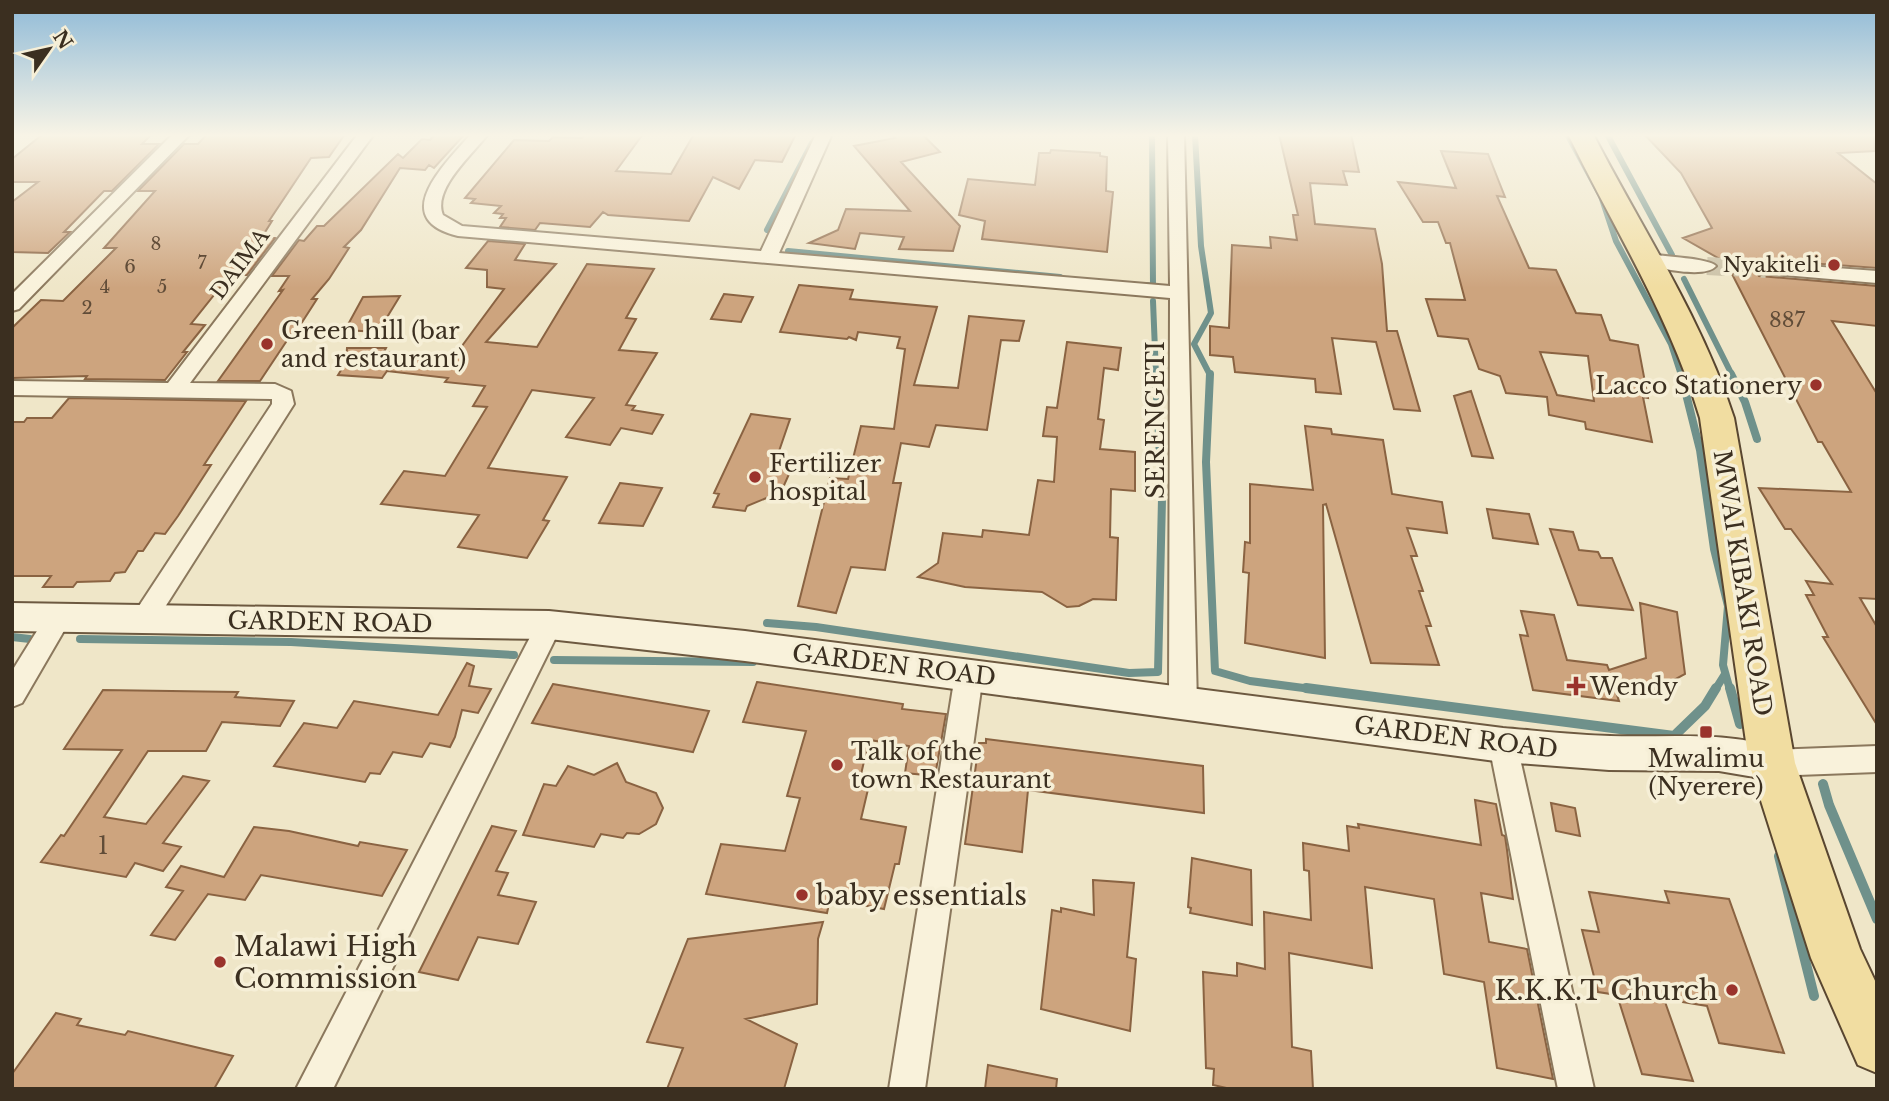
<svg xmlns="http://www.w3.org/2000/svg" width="1889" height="1101" font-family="'Libre Baskerville',serif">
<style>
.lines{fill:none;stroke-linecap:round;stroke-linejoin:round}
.stream-far2{stroke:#6f918b;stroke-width:6}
.stream-far1{stroke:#6f918b;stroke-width:8}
.stream{stroke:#6f918b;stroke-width:10}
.building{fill:#cda47e;stroke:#8a6342;stroke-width:2;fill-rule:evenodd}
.street-tunnel{stroke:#cbc1a6;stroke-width:18;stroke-dasharray:18 9;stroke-linecap:butt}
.street-casing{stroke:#8b785d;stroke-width:4}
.secondary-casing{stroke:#6d5940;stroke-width:4}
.primary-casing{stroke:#594630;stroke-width:4}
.street{fill:#f9f2db;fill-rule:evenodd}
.secondary{fill:#f9f2db;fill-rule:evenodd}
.primary{fill:#f1dda1;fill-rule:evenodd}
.poi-dot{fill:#9a332c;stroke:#f6efd7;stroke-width:2.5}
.labels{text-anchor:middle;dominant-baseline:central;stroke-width:7;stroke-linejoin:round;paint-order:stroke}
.far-number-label{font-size:18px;fill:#604c38}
.far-street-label{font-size:21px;fill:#3b2f20;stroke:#f6efd7}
.far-poi-label{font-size:21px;fill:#3b2f20;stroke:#f6efd7;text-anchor:end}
.number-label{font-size:21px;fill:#604c38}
.poi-label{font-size:24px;fill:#3b2f20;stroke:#f6efd7;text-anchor:start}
.street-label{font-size:24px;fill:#3b2f20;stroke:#f6efd7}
.near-number-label{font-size:24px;fill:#604c38}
.near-poi-label{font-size:28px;fill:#3b2f20;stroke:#f6efd7;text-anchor:start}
</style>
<rect width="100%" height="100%" fill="#efe6c8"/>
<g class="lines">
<!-- stream-far2 -->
<path class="stream-far2" d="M1195 134 1201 246 1211 313 1194 344 1210 375
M1567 134 1601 196 1616 241 1671 344 1681 375
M1607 134 1672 255
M767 230 812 143
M788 251 1060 277
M1684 279 1732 375
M1146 285 1153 286 1152 134
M1153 301 1156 375"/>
<!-- stream-far1 -->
<path class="stream-far1" d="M1210 374 1206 462 1215 671 1250 681 1319 690
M1681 374 1700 450 1714 549 1728 606 1723 665 1730 690
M1731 374 1745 402 1757 439
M767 623 816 627 1129 673 1158 672 1162 499 1156 374
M12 637 30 639
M80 639 291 642 514 655
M554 660 753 662
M1715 690 1725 674"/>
<!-- stream -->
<path class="stream" d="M1306 688 1674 736 1705 706 1716 688
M1730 688 1740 724
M1823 784 1829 805 1877 919
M1779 856 1814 996"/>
</g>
<!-- building -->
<path class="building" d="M43 134H152L142 144H159L112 191H104L64 232H70L48 253 12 252V202L38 182H12V159Z
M207 134H345L329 157 311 158 269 221H272L262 237 275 238 247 275H230L191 324 205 325 183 352H187L165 380 85 379 87 376 12 378V328L41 300 63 301 116 248H104L155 191H138L184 144H198Z
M435 134 463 136 434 168 429 165 425 170 400 168 361 230 344 247 349 248 329 279 312 299H317L299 327H296L260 381H218L283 290 279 291 289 276H272L299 240 304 241 317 226H324L398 154 403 158 422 139 430 140Z
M585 134H643L616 171 671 174 694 134H796L782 162 755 160 739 189 713 177 689 221 608 215 603 212 590 227 540 223 535 230 500 227 506 218H500L503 214 494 213 501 206 471 203 475 199 465 198 514 140 549 141 553 137 582 138Z
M891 134H922L940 152 901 162 960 226 953 251 899 249 904 237 860 233 855 249 809 243 838 230 846 209 910 211 854 146 895 138Z
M1279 134H1351L1359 172 1343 171 1347 185 1310 183 1315 224 1375 229 1382 264 1387 331H1397L1420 411 1394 409 1376 342 1332 338 1341 394 1316 392 1315 379 1235 372 1233 357 1210 355V326L1229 328 1232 245 1271 248 1270 237 1297 240 1293 215H1298Z
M1644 134H1874L1875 151 1838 153 1877 184V268L1766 260 1757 264 1755 270 1759 276 1877 286V326L1832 321 1877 394V599L1860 598 1877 627V725L1823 637H1828L1806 595H1814L1806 581 1832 584 1791 529H1785L1759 488 1851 492 1822 442H1818L1732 274H1746L1683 238 1712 228 1681 173Z
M1051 150 1100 153V156L1107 157 1106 191 1113 192 1107 252 982 239 985 221 959 215 968 179 1035 185 1039 153H1050Z
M1441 151 1488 154 1505 197 1497 196 1529 268 1556 270 1576 313 1601 315 1610 340 1638 345 1648 398 1643 397 1652 442 1586 429 1585 422 1549 415 1547 397 1506 393 1500 376 1479 369 1468 339 1438 336 1426 299 1465 300 1450 243H1446L1438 222H1423L1398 182 1456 188ZM1540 352 1588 356 1594 401 1557 395Z
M488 241 525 244 515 260 556 264 486 342 537 347 587 264 654 269 626 318 636 319 619 350 657 353 626 405 635 406 632 410 663 415 652 434 621 428 610 445 566 437 594 398 532 390 488 468 567 477 543 520 549 521 527 558 458 547 479 515 381 504 404 471 445 476 487 407 473 406 485 386 445 382 448 378 387 371 382 378 338 375 346 362 347 348H386L384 352 453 358 504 289 487 287V270L466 268Z
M799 285 853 290 850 299 937 307 914 385 958 388 969 316 1024 321 1019 341 1001 340 987 430 936 425 929 447 901 443 893 483H901L885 570 851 567 836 613 798 606 830 478 848 479 861 426 894 429 905 349 897 348 900 337 858 332 856 340 849 337 847 339 780 332Z
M724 294 753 297 741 322 711 319Z
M400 296 378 332 345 330 363 297Z
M1067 342 1121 348 1118 370 1104 368 1098 419 1104 420 1100 449 1135 452V491L1111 489 1110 537 1118 538 1116 600 1093 599 1079 606 1067 607 1042 592 965 587 918 577 938 563 943 533 982 537 983 530 1029 535 1038 480 1054 482 1057 437 1043 436 1047 407 1057 408Z
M1471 391 1493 458 1472 456 1454 396Z
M69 398 246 401 204 465H211L178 516 165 534 155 533 143 551H138L125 572 115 573 110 581 77 582 73 587H43L51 576H12V422H24L27 418H52Z
M751 414 790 419 776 460 794 463 781 492 747 506 745 511 713 507 719 494 714 493Z
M1305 426 1331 429 1332 434 1383 440 1392 494 1442 502 1447 533 1407 528 1417 556H1411L1423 591H1419L1431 626H1426L1439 665 1371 663 1326 504 1323 505 1325 658 1245 643 1249 573 1243 572 1245 542 1250 543V484L1313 490Z
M620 483 662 488 643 526 599 523Z
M1487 509 1529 514 1538 544 1493 538Z
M1550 529 1573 532 1579 550 1598 552 1601 558H1612L1633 610 1578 605Z
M1640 603 1677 612 1685 674 1654 691 1611 677 1619 701 1533 690 1520 635 1528 636 1521 611 1554 615 1567 660 1607 665 1609 670 1646 658Z
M467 663 474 666 469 686 491 689 478 713 462 710 455 737 450 747 430 743 422 757 393 752 380 774 370 773 365 782 274 766 304 723 337 728 354 701 438 715Z
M757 682 903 704 902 709 946 714 935 776 905 773 909 746 869 740 859 783 869 785 861 819 906 827 899 864H895L884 909 830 899 827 913 706 894 721 844 785 851 800 798 787 796 806 731 743 722Z
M553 684 709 711 693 752 532 723Z
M103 690 238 692 235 697 294 701 280 726 222 722 206 751H148L104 817 146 824 183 776 209 781 163 843 181 847 163 871 135 863 126 877 41 862 61 835 64 836 122 750 64 749Z
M986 739 1203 766 1204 813 1028 790 1022 852 965 844 979 743H986Z
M617 763 626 782 656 793 663 808 656 824 639 834 627 833 623 838 601 834 594 847 523 835 544 784 556 786 568 766 594 775Z
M1475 800 1496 804 1502 835 1505 836 1507 850 1513 899 1481 893 1489 942 1527 949 1553 1079 1497 1068 1484 982 1444 974 1434 899 1365 887 1372 968 1289 953 1292 1047 1311 1051 1313 1089H1231L1213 1085 1214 1069 1206 1068 1203 972 1237 976V963L1265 969 1264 912 1311 920 1309 871 1304 870 1303 843 1349 851 1347 826 1359 828 1358 824 1481 845Z
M1551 803 1575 808 1580 836 1556 831Z
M492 826 516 831 496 871 508 873 498 895 536 902 518 944 478 937 458 980 419 972Z
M254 827 289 831 358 846 360 842 407 850 382 896 261 875 245 900 208 894 175 940 151 935 183 891 166 887 181 866 224 877Z
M1192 858 1251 870 1252 925 1190 913 1191 908 1188 907Z
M1093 880 1134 883 1127 957 1136 959 1130 1031 1041 1009 1052 910 1061 912V908L1094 915Z
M1665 891 1729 899 1784 1053 1719 1043 1707 1006 1664 999 1693 1081 1642 1074 1617 995 1598 992 1582 930 1599 932 1589 892 1669 903Z
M823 922 818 939 817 1004 746 1019 797 1044 784 1089H667L683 1048 647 1042 688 939Z
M56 1013 81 1019 77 1025 125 1035 128 1031 233 1056 214 1089H12V1074Z
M988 1065 1057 1079 1056 1089H985Z"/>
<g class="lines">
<!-- street-tunnel -->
<path class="street-tunnel" d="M1707 266 1766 269"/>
<defs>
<path id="street" d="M173 134H190L19 309 12 311V294Z
M358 134H374L190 383 275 384 291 391 294 404 153 626 144 629 135 626 131 619 135 612 272 404V399L12 395V381L168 383Z
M471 134H488C473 154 432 189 443 215L462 226 761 251 816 134H832L779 253 1170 286 1168 134H1184L1197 705 1193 713 1183 717 1173 713 1169 705 1170 298 458 236C387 219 445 164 471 134Z
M1650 254C1664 257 1709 258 1716 266 1705 279 1659 268 1643 264L1641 260 1643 256Z
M1766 263 1877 271V283L1759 273 1757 269 1759 265Z
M59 607 68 610 72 617 22 703 12 707V671L50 610Z
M549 615 558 618 562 625 333 1089H296L540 618Z
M969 664 979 667 983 675 925 1089H889L955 675 959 667Z
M1503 732 1513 736 1517 745 1594 1089H1558L1489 745 1493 736Z
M1877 746V772L1772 776 1762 772 1758 763 1762 754 1772 750Z"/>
<path id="secondary" d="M12 603 549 611 745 631 1503 728C1539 731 1574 735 1610 736 1668 738 1730 730 1786 751L1792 763 1786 775 1772 780 1719 771 1609 770 1503 762 745 661 549 639 12 631Z"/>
<path id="primary" d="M1568 134H1593C1642 229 1701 316 1734 418L1795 763 1860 949 1877 985V1073L1858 1065 1811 958 1749 763 1700 418C1670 316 1614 229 1568 134Z"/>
</defs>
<!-- street casing -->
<use href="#street" class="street-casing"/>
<!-- secondary casing -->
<use href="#secondary" class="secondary-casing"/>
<!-- primary casing -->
<use href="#primary" class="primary-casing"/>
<!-- street -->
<use href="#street" class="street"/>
<!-- secondary -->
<use href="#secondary" class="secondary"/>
<!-- primary -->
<use href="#primary" class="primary"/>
</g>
<!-- sky -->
<linearGradient id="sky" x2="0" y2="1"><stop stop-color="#8fbad7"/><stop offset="0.47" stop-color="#f8f4e6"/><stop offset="1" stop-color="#f8f4e6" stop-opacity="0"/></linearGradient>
<rect width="1889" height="288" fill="url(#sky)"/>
<!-- markers -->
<g class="poi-dot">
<circle cx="1834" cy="265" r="7"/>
<circle cx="267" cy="344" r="7"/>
<circle cx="1816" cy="385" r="7"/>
<circle cx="755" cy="477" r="7"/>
<path d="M1572.5 675.5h7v7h7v7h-7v7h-7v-7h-7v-7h7z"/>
<rect x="1699" y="725" width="14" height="14" rx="3.5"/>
<circle cx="837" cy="765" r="7"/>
<circle cx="802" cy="895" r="7"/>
<circle cx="220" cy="962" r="7"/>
<circle cx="1732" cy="990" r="7"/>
</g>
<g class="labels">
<!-- far-number labels -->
<g class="far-number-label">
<text x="156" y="244">8</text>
<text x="202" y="263">7</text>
<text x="130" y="267">6</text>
<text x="105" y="287">4</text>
<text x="162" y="287">5</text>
<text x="87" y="308">2</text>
</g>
<!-- far-street labels -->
<g class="far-street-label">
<text transform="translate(240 264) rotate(-53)">DAIMA</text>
</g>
<!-- far-poi labels -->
<g class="far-poi-label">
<text x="1820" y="265">Nyakiteli</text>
</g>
<!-- number labels -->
<g class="number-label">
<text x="1787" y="320">887</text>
</g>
<!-- poi labels -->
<g class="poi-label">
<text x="281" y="330">Green hill (bar<tspan x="281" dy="28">and restaurant)</tspan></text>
<text x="1802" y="385" text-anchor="end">Lacco Stationery</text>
<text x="769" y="463">Fertilizer<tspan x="769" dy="28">hospital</tspan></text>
<text x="1590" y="686">Wendy</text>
<text x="851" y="751">Talk of the<tspan x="851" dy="28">town Restaurant</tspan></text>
<text x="1706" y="758" text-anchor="middle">Mwalimu<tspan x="1706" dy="28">(Nyerere)</tspan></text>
</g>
<!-- street labels -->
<g class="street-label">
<text transform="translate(1155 420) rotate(-90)">SERENGETI</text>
<text transform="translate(1743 583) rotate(81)">MWAI KIBAKI ROAD</text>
<text transform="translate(330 622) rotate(1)">GARDEN ROAD</text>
<text transform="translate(894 665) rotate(7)">GARDEN ROAD</text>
<text transform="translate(1456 737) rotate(7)">GARDEN ROAD</text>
</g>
<!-- near-number labels -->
<g class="near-number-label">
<text x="103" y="845">1</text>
</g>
<!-- near-poi labels -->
<g class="near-poi-label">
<text x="816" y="895">baby essentials</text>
<text x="234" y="946">Malawi High<tspan x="234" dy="32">Commission</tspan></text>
<text x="1718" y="990" text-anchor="end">K.K.K.T Church</text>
</g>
</g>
<!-- border -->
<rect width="1889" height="1101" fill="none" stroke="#3b2f20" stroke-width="28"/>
<!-- north arrow -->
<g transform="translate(49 49) rotate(56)" stroke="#f6efd7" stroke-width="5" paint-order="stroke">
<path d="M0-5L12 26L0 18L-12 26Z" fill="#3b2f20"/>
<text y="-10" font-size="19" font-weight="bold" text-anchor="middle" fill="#3b2f20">N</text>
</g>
</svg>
